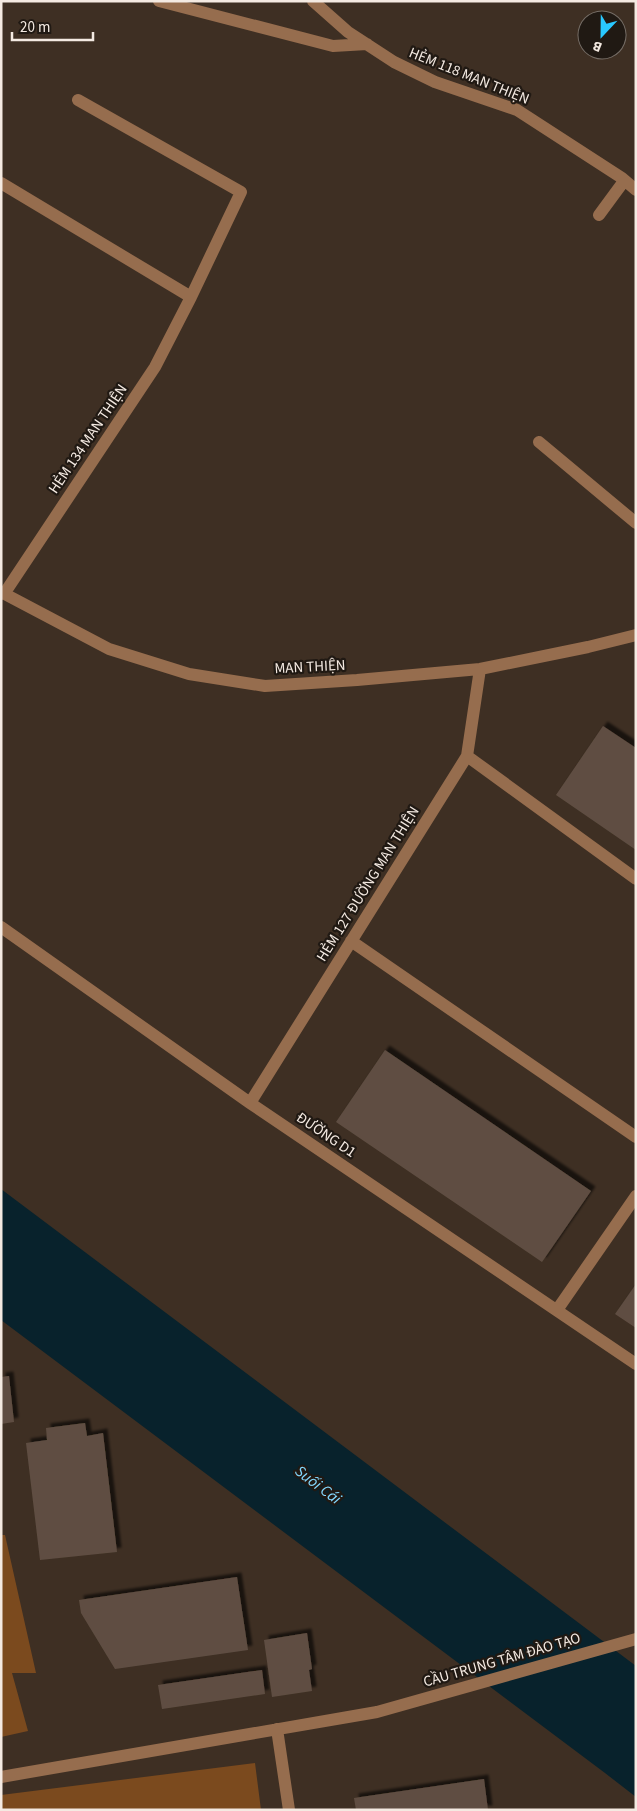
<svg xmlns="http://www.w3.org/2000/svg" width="637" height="1811" font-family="'Source Sans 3',sans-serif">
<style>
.green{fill:#7b4a1e}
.water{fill:#08222c}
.building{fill:#5f4e42;filter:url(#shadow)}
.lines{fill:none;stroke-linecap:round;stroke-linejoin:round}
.minor{stroke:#966d4e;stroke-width:12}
.labels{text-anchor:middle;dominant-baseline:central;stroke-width:4.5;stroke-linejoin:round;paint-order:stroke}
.street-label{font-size:15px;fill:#f4eae2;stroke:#201913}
.water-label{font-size:16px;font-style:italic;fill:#83d8fe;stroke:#201913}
</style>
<defs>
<filter id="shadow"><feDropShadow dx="4.5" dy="-4.5" stdDeviation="1" flood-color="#0009"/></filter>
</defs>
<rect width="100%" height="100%" fill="#3e2f23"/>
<!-- green -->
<path class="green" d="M1 1535H5L36 1673H12L28 1731 1 1737Z
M255 1763 261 1810H1V1795Z"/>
<!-- water -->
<path class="water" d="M1 1189 636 1666V1797L605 1773 1 1320Z"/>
<!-- building -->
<path class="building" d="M603 726 636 748V850L556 795Z
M385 1050 591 1191 542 1262 336 1122Z
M636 1284V1328L615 1314Z
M9 1376 14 1422 1 1424V1377Z
M85 1423 87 1436 103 1433 117 1552 40 1560 26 1443 47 1440 46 1428Z
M237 1577 248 1650 115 1669 81 1613 79 1600Z
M307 1633 312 1669 309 1670 312 1691 272 1697 264 1640Z
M262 1670 265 1694 162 1709 158 1685Z
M484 1779 488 1810H356L354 1798Z"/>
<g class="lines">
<!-- minor -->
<path class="minor" d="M159 1 333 46 367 44
M313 1 348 32 394 62 435 82 517 110 622 178 636 190
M1 183 191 297
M599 215 624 181
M539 442 636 523
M1 592 109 649 189 674 265 686 357 680 480 669 588 647 636 635
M4 594 155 367 191 297 241 192 78 100
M467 756 636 879
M1 927 250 1103 636 1364
M351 941 636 1137
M250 1103 467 756 480 669
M557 1310 636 1196
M277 1729 289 1810
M1 1777 377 1712 636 1639"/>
</g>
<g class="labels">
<!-- street labels -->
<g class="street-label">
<text transform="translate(469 76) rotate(22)">HẺM 118 MAN THIỆN</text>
<text transform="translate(88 439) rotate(-56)">HẺM 134 MAN THIỆN</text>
<text transform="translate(310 667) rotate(-3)">MAN THIỆN</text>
<text transform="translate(368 884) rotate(-58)">HẺM 127 ĐƯỜNG MAN THIỆN</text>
<text transform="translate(326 1135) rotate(34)">ĐƯỜNG D1</text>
<text transform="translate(502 1660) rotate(-16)">CẦU TRUNG TÂM ĐÀO TẠO</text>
</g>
<!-- water labels -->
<g class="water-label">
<text transform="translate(318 1485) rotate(37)">Suối Cái</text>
</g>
</g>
<!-- border -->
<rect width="637" height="1811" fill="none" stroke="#f4eae2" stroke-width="5"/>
<!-- north arrow -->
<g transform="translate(602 35) rotate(202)"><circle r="24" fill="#201913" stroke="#756d66"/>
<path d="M0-4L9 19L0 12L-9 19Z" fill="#29c8ff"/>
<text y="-8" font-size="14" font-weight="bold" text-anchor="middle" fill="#f4eae2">B</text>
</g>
<!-- scale -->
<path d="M12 32v8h81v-8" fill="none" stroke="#f4eae2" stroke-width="2.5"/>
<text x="20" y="32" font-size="15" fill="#f4eae2" stroke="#201913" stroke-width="4" paint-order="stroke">20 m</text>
</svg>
